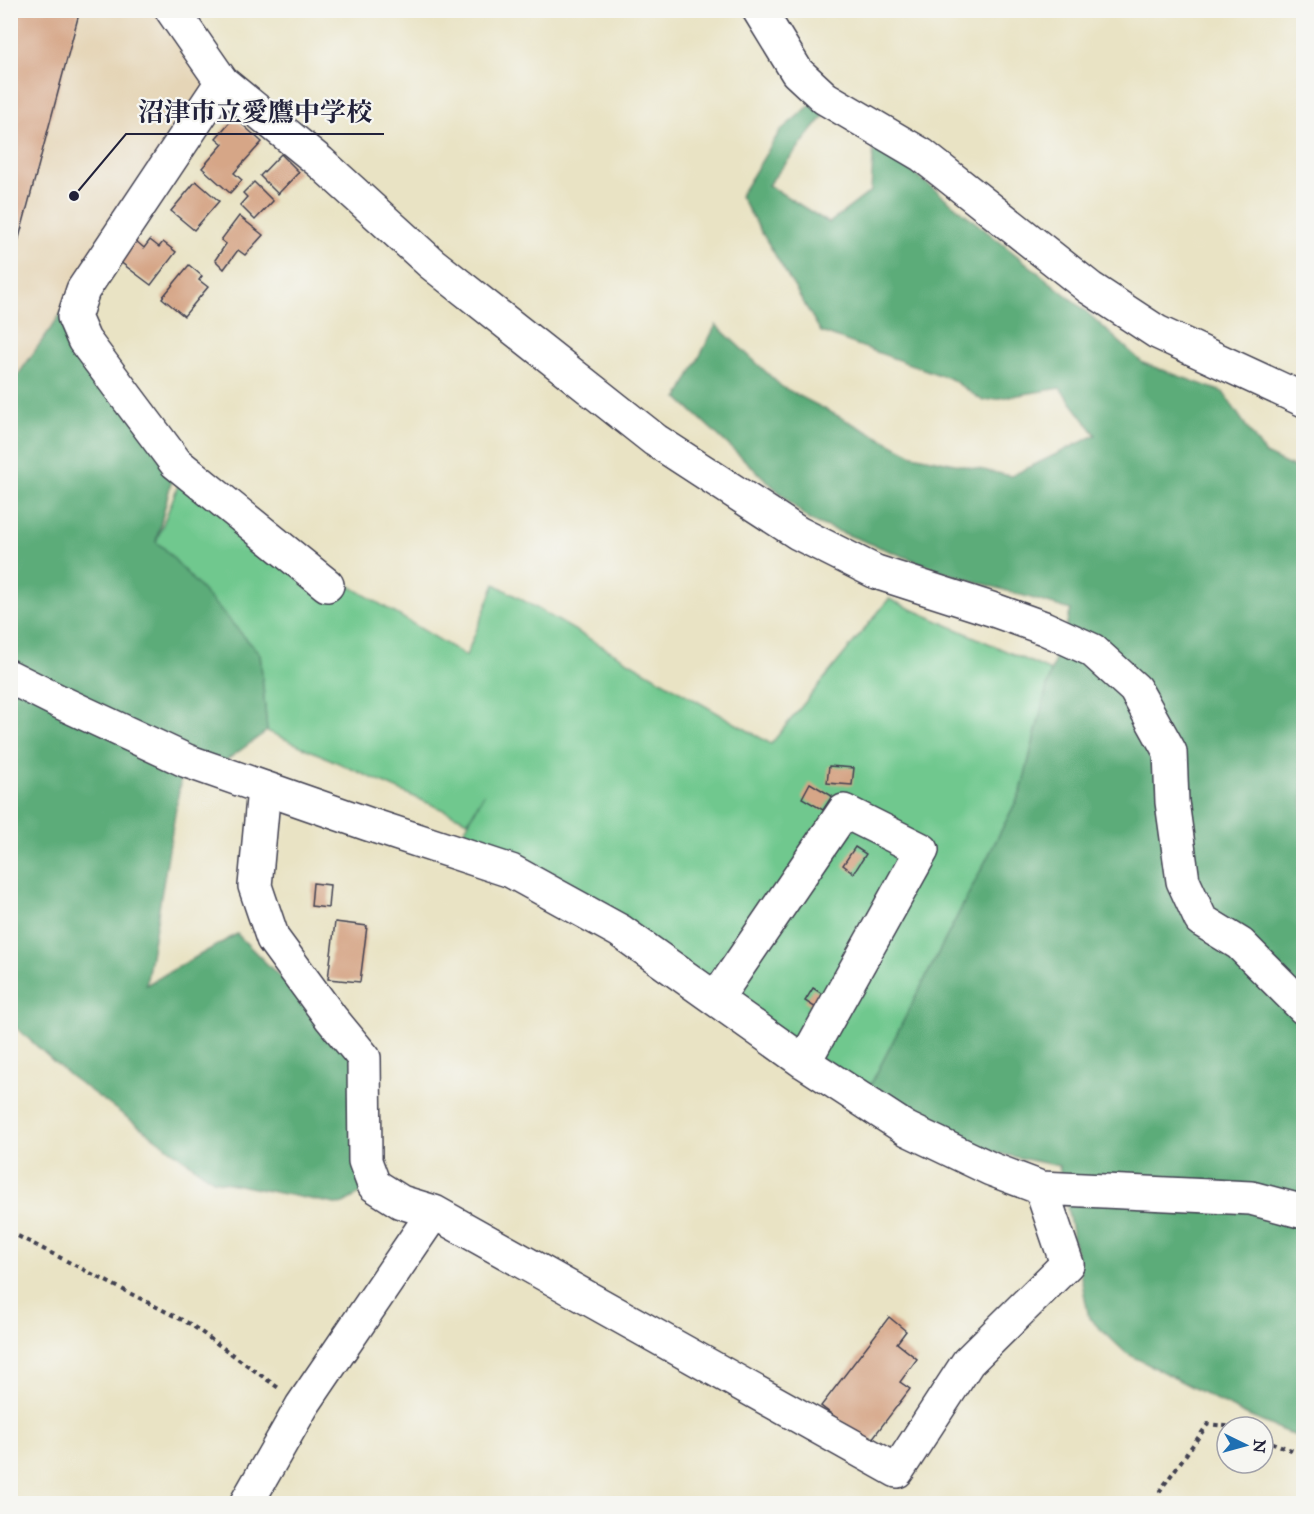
<svg xmlns="http://www.w3.org/2000/svg" width="1314" height="1514" font-family="'IM FELL Great Primer','Noto Serif JP',serif">
<style>
.built{fill:#e5d5b7}
.green{fill:#6fc88e;stroke:#487564;stroke-width:1.5}
.forest{fill:#5bac79;stroke:#3e675a;stroke-width:1.5}
.building{fill:#d6a687}
.lines{fill:none;stroke-linecap:round;stroke-linejoin:round}
.minor-casing{stroke:#403f50;stroke-width:36}
.path{stroke:#403f50;stroke-width:4;stroke-dasharray:4.5 4.5;stroke-linecap:butt}
.minor{stroke:#fff;stroke-width:33}
.leader{fill:none;stroke:#22223b;stroke-width:2}
.callout-dot{fill:#22223b;stroke:#f6f6f2;stroke-width:2}
.callout-label{font-size:26px;text-anchor:middle;font-weight:bold;fill:#22223b;stroke:#f6f6f2;stroke-width:4.5;stroke-linejoin:round;paint-order:stroke}
</style>
<rect width="100%" height="100%" fill="#f6f6f2"/>
<filter id="ink" filterUnits="userSpaceOnUse"><feTurbulence type="fractalNoise" baseFrequency=".0167" numOctaves="2"/><feDisplacementMap in="SourceGraphic" scale="12" xChannelSelector="R" yChannelSelector="G"/><feConvolveMatrix kernelMatrix="1 2 1 2 8 2 1 2 1" color-interpolation-filters="sRGB"/></filter>
<filter id="wash" filterUnits="userSpaceOnUse"><feTurbulence type="fractalNoise" baseFrequency=".008" numOctaves="4" result="noise"/><feDisplacementMap in="SourceGraphic" scale="24" xChannelSelector="R" yChannelSelector="G"/><feGaussianBlur stdDeviation="1.35" result="paint"/><feColorMatrix in="noise" values="0 0 0 0 0 0 0 0 0 0 0 0 0 0 0 0 0 1.4 0 .05"/><feComposite in="paint" operator="in"/></filter>
<g filter="url(#wash)">
<rect width="100%" height="100%" fill="#e9e3c4"/>
<!-- built -->
<path class="built" d="M11 11H156L207 87 11 394Z"/>
<!-- green -->
<path class="green" d="M179 483 466 656 495 584 771 744 889 599 1051 671 1021 792 869 1088 458 842 484 794 468 821 267 731 260 654 156 542Z"/>
<!-- forest -->
<path class="forest" d="M813 103 824 116 768 185 829 223 871 191 874 141 1081 307 1143 363 1223 392 1265 454 1303 472V1439L1244 1414 1126 1353 1089 1318 1059 1166 973 1148 869 1088 1021 792 1051 671 1071 610 947 573 809 520 678 398 716 325 782 387 913 455 1011 476 1096 435 1060 388 983 401 951 379 821 332 740 196 780 131Z
M67 305 172 479 156 542 164 548 260 654 267 731 213 770 181 778 146 985 237 934 278 975 350 1033 389 1177 340 1205 213 1180 70 1076 11 1023V385Z"/>
<g id="blocks">
<!-- building -->
<path class="building" d="M10 10H80L11 268H10Z
M234 117 262 142 234 173 242 180 230 193 202 168 223 144 216 138Z
M281 154 299 172 278 194 260 176Z
M196 181 219 201 194 230 171 211Z
M254 182 273 201 255 220 240 205 247 197 243 193Z
M239 216 263 235 245 255 238 250 224 269 215 260 226 244 221 240Z
M135 240 144 248 150 240 159 247 163 242 176 252 151 285 119 261Z
M189 265 202 276 199 280 208 287 184 316 162 298Z
M829 766 854 768 852 785 827 783Z
M810 783 832 796 823 810 802 798Z
M855 847 866 854 854 873 843 865Z
M313 883 330 885 328 908 311 906Z
M335 922 367 926 360 982 328 979Z
M813 988 824 995 816 1008 805 1001Z
M889 1317 906 1331 897 1343 917 1359 900 1382 910 1389 869 1443 821 1406Z"/>
</g>
</g>
<g filter="url(#ink)">
<use href="#blocks" fill-opacity="0" stroke="#403f50" stroke-width="1.5"/>
<g class="lines">
<defs>
<path id="minor" d="M172 10 222 82 320 162 431 263 655 440 798 533 876 572 991 609 1044 628 1092 650 1135 689 1170 752 1172 802 1183 881 1201 920 1240 944 1304 1008
M759 10 797 72 825 98 922 155 1090 288 1157 332 1304 400
M222 82 83 290 74 317 84 340 176 463 327 585
M10 677 58 701 187 761 368 824 511 871 620 931 804 1062 907 1129 991 1169 1041 1188 1251 1198 1304 1212
M264 788 255 886 273 939 331 1018 364 1058 365 1161 374 1185 401 1202 434 1212
M716 999 844 811 922 850 804 1062
M246 1504 302 1406 434 1212 897 1471 968 1362 1067 1264 1041 1188"/>
</defs>
<!-- minor casing -->
<use href="#minor" class="minor-casing"/>
<!-- path -->
<path class="path" d="M10 1232 190 1324 280 1389
M1263 1439 1304 1455
M1159 1492 1208 1424 1234 1427"/>
<!-- minor -->
<use href="#minor" class="minor"/>
</g>
</g>
<!-- callouts -->
<path class="leader" d="M74 196L126 134H384"/>
<circle class="callout-dot" cx="74" cy="196" r="6"/>
<g class="callout-label">
<text x="255" y="121">沼津市立愛鷹中学校</text>
</g>
<!-- margin -->
<rect width="1314" height="1514" fill="none" stroke="#f6f6f2" stroke-width="36"/>
<!-- north arrow -->
<g transform="translate(1245 1445) rotate(95)"><circle r="28" fill="#f6f6f2" stroke="#a1a1a9" stroke-width="1.5"/>
<path d="M0-4.5L10 22L0 15L-10 22Z" fill="#1f6fb2"/>
<text y="-9" font-size="16" font-weight="bold" text-anchor="middle" fill="#22223b">N</text>
</g>
</svg>
